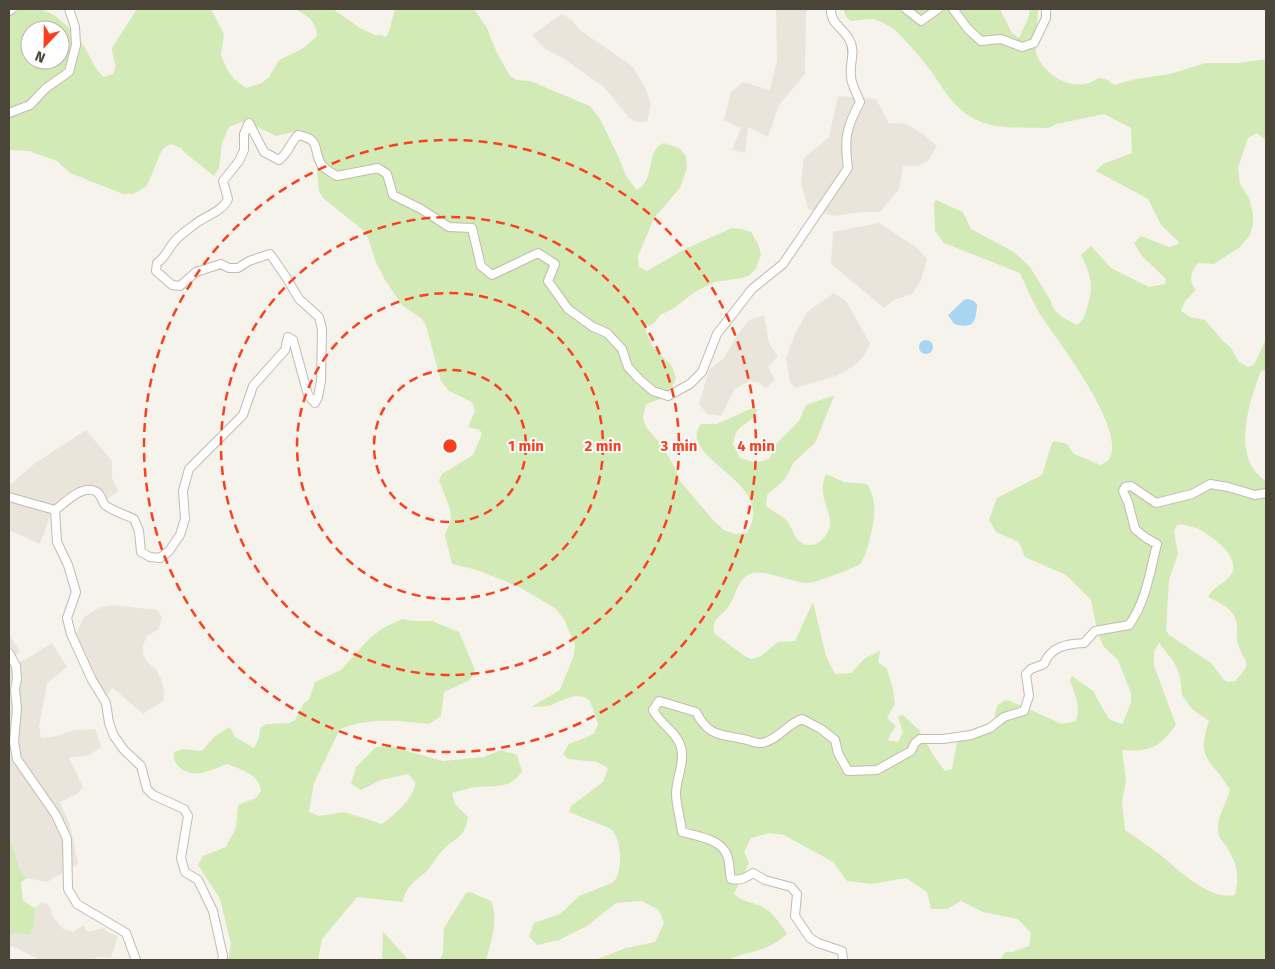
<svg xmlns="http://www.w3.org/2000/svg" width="1275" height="969" font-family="'Fira Sans',sans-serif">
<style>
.residential{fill:#eae5da}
.green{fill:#d2eab5;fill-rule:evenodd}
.water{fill:#a9d4f2}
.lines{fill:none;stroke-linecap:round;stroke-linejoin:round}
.minor-casing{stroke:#c2bbae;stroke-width:10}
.minor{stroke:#fff;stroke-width:8}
.ring{fill:none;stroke:#fc3f1d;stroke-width:2.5;stroke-dasharray:9 6}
.centre{fill:#fc3f1d;stroke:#fff;stroke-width:2.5}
.ring-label{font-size:15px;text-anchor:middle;font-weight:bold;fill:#fc3f1d;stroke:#fff;stroke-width:4;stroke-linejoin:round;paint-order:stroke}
</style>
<rect width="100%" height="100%" fill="#f6f3ec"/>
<!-- residential -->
<path class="residential" d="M776 9H806L805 74 779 105 768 137 748 127 745 153 732 150 741 128 724 120 731 92 743 82 770 90 777 60Z
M562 14 572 20 580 30 633 67 644 86 651 103 647 122H637L629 118 604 87 563 58 545 49 532 35Z
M838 96 876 99 889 123 907 124 923 134 937 146 928 161 918 166H903L899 189 880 212H862L834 216 808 209 801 183 804 158 829 137Z
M879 223 917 248 927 259 921 280 912 294 894 300 884 308 831 264 833 232Z
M834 293 846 301 870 344 864 356 854 366 836 376 796 388 790 383 786 358 795 334 807 312Z
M764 315 769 343 778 356 768 367 775 380 766 388 757 382 750 381 735 389 721 416 707 414 699 404 709 370 724 358 738 334 749 320Z
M86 430 112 461V478L118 491 105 501V492L87 487 59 504 51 514 40 544 9 530V486L34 464Z
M111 605 157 610 162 617 159 629 147 636 143 645V654L148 663 156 669 161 679 164 690V700L143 714 113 688 107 695 94 690 75 636 84 617 99 608Z
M9 635 19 650 18 654 13 657 9 654Z
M52 643 67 667 47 683 39 726 41 738 57 736 75 730 95 729 101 747 89 755 69 758 83 787 77 794 60 802 70 825 78 864 47 882 27 878 21 872 9 835V666L28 658Z
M41 902 50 906 53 917 63 929 73 932 83 925 88 932 104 928 107 932 118 936 111 958 97 957 94 960H40L12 946 9 949V935L16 933 35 915V908Z"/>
<!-- green -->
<path class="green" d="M40 9 54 15 68 27 84 46 95 67 103 77 113 74C119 64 112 59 112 48L137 9H211L224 34 221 55 227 69 234 79 246 88 262 83 269 77 279 60 302 49 317 36C317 21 307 16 296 9H333L360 28 375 35H381L386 37C391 31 391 18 396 9H474L487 28 497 53 510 76 517 80 530 81 590 106 600 119 619 158 626 176 637 190C656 180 645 150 664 143L679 148 686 156 687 168 680 188 654 218 638 256 639 267 647 271 683 250 732 228 741 229 751 232 758 244 761 254 756 268 750 275 742 278 715 282 696 291 673 309 660 315 654 323 649 326 643 324 652 346 672 366 676 378 668 396 646 404 643 418 646 427 662 445 675 468 680 481 713 520 724 530 735 534 747 533C779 480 674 459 701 424H717L750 409H757C755 421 744 422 737 431 735 434 734 440 733 444L740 458 756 463 769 459 776 444 799 421 806 405 832 396H834L815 443 794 462 785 479 767 495 766 505C772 513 782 514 787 521 792 527 794 537 799 541 812 552 828 539 830 525 831 514 823 502 823 491 822 486 824 481 825 476L826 474 844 482 867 484C878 502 875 518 870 538 868 547 865 557 860 564 852 569 813 584 806 583 792 582 765 570 753 573 737 577 737 595 729 606 723 616 709 619 715 634L746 657 751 659 761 656 778 642 795 641 813 602 826 656 835 674 851 673 865 658 880 651 878 662 887 669 893 689 895 704 887 718 896 726 887 740 898 742 903 732 898 717 903 715 919 730 935 758 945 771 952 769 958 737 995 723C995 712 995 702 1008 700L1062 724 1076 721C1081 706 1075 695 1070 680L1072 676 1093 691 1109 719 1121 724 1123 723 1131 702V693L1118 660 1104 647 1098 634 1091 600 1066 575 1025 557 1019 542 996 532 989 520 997 498 1042 475 1052 443 1054 441 1067 444 1074 454 1101 465C1144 448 1051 333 1038 311 1031 299 1026 286 1020 273L944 243 935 231 934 202 936 200 963 212 971 229 1014 252 1030 267 1051 301C1052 313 1067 320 1077 325 1084 320 1085 316 1087 308 1094 286 1091 275 1081 255L1091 246 1111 268 1149 287 1165 284 1166 279 1142 256 1134 243 1141 236 1169 247 1179 244 1178 241 1161 225 1148 199 1096 171 1103 164 1132 153 1131 128 1104 114 1057 124 1048 128C1030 127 1009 129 991 125 956 116 947 93 928 67 918 55 906 40 895 30 890 26 877 19 871 19 859 18 846 28 844 9H1000L1012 33 1019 38 1028 19 1030 9H1038C1038 18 1034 50 1037 56 1047 78 1077 94 1098 78L1106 79 1114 85 1136 79 1170 74 1206 63H1239L1266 59V140L1257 133 1248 138 1238 168 1240 184 1249 198 1253 214V225L1250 235 1240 247 1214 264 1198 263C1191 271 1188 282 1196 290L1185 301 1181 311 1190 317 1205 320 1223 341 1231 348 1239 362 1248 367 1254 365 1266 339V370L1261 371C1249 402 1230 458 1266 481V960H1000L1005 952H1012L1029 946 1031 933 1018 919 983 912 961 901 947 909H931L927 892 906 878 871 884 847 881 833 862 784 835 770 833 751 838 744 852 749 863 734 894C742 902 753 902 763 907 773 913 781 924 787 934 779 941 770 947 759 950 749 954 738 954 729 960H595L626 948 655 942 664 923 659 910 642 901 616 903 587 926 559 940 537 945 529 936 534 923 560 914 579 896 612 883C624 874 622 838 611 829L569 812 571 806 603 782 608 768 597 762 568 759 563 754 569 744 594 734 598 724 590 701C577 689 562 702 548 706 543 707 537 706 531 707L560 690 574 655 575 645 564 619 555 608 519 587 477 570 452 564 445 535 451 520 450 509 439 480 442 474 473 455 482 434 480 430 468 427 475 411 472 402 449 391 441 381 426 326 422 319 402 305 385 280 375 260 369 240 364 231 323 198 319 191 315 151 302 130 276 136 249 123 242 122 229 127 222 143 219 168 214 176 184 152 181 148 170 144 163 149 160 154 147 186 133 194H123L70 173 57 161 29 151 9 150V15L19 10ZM30 30H60V60H30ZM1181 524C1186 525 1191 526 1196 528 1210 534 1244 558 1230 576 1223 585 1214 586 1208 597 1221 604 1236 609 1237 626 1238 631 1236 636 1237 641 1243 665 1256 659 1235 681L1229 682 1224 680 1211 663 1169 635 1166 630 1169 580 1178 554 1174 531 1176 526ZM1159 643 1174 662 1180 676 1182 695 1192 709 1209 721C1195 761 1212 759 1230 790 1226 805 1214 821 1219 836 1221 840 1226 845 1228 849 1238 866 1239 876 1235 895 1208 901 1177 868 1158 853 1147 845 1136 838 1125 830L1122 802 1126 780 1122 750C1150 752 1159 748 1176 725L1154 666V651Z
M402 619 414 621H432L459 632 475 670 470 680 444 692 441 716 429 724C395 721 373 717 340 729L314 783 309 812 319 816 344 812 382 824C394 815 415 798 415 782L408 774 381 780 361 790 351 784 356 767 376 747 389 746 443 761 484 757 501 750 517 755 522 771C510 790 495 785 476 787 468 788 460 791 452 793L455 804 468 817C464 840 456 836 443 850 436 857 432 866 426 872 415 881 405 887 403 902L357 897 322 939 318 960H228L231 944 220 899 198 865 203 856 226 847 236 828 238 805 256 798 261 791C259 773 241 770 227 764 219 767 210 771 201 773 188 776 171 766 174 752L183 749 202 751 215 736 230 727 235 737 254 748 259 738 260 728 267 724 290 723 295 720 304 703 309 700 315 682 341 670 370 638 383 628Z
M9 835 21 872 27 878 21 882 23 901 35 908 34 925 29 935 16 933 9 935Z
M470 892 491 901C499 918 491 943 486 960H440L443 953 444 928 466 893Z
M383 932 407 958 408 960H382Z"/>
<!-- water -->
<path class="water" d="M968 299 974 301 977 305C976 323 973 329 954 324L948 315 964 300Z
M919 347a7 7 0 1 1 14 0a7 7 0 1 1-14 0Z"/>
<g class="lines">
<defs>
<path id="minor" d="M906 9 921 21 938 9
M953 9 968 29 981 41 1001 39 1022 47 1034 43 1046 18V9
M9 11 12 9
M9 113 30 105 46 88 69 72 76 45 75 27 69 9
M9 497 55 510
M55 510C65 503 83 483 97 492 101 495 102 501 105 505 112 511 126 515 134 519L139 531 141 552 150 557 160 558 169 551 180 535 185 519 183 491 189 469 243 415 253 386 285 350 288 337 293 340 308 395 315 403 318 397 321 381 322 329 319 317 299 299 286 277 270 254 249 261 238 268H229L221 264 196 272 180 286 172 285 156 271 157 263C166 257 167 250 174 242 179 235 188 230 195 224 205 216 222 212 228 199L223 181 239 161 244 150V134L249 123 264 152 279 160C288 154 290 143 298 135 322 140 312 148 321 164 325 170 331 172 337 176L378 168 387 174 393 195 421 209 449 227 472 228 481 266 492 275 538 253 555 264 548 281 568 309 593 327 607 333 622 349 628 367 639 379 653 391 668 396 690 384 702 372 717 334 752 289 783 264 848 168C844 139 846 128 860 102 857 93 851 85 851 76 849 64 856 53 850 41 845 29 830 24 831 9
M55 510 57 542 68 565 76 592 67 618 71 634 92 680 106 703 109 723 114 736 124 750 141 766 147 789 153 795 184 809 188 816 181 858 185 872 198 880 213 911 223 956 222 960
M9 653 16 666 17 679 15 690 17 708 14 742 17 759 56 815 67 839 68 889 77 904 126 933 136 960
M843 960 842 951 818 943 810 938 795 916 797 894 791 887 765 880 753 873C745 878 740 881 731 879 729 871 730 862 727 855 721 839 697 836 682 832 681 820 676 805 676 794 676 779 685 763 681 747 677 732 660 724 653 710L659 701 696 712C709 737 720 734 743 739 749 740 757 744 762 743 778 740 787 724 802 719L821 729 835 740 838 753 848 771 877 770 911 751 915 743 920 739H943L971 735 990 728 1004 717 1024 711 1029 696 1026 674 1031 669 1044 664C1051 646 1067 644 1084 643L1095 631 1129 625C1146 602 1150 571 1157 544L1146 538 1135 529 1128 502 1123 491 1125 487 1131 486 1156 503 1192 494 1210 484 1228 487 1255 495 1266 493"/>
</defs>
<!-- minor casing -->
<use href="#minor" class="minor-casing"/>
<!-- minor -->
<use href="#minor" class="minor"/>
</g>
<!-- distance rings -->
<g class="ring">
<circle cx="450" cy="446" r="76"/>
<circle cx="450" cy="446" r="153"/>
<circle cx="450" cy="446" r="229"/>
<circle cx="450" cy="446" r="306"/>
</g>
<circle cx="450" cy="446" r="8" class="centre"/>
<g class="ring-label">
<text x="526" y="451">1 min</text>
<text x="603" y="451">2 min</text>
<text x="679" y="451">3 min</text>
<text x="756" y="451">4 min</text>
</g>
<!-- border -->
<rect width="1275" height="969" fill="none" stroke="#4b4439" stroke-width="20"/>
<!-- north arrow -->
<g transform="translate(45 45) rotate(202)"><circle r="24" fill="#ffffff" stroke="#b7b4b0"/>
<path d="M0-4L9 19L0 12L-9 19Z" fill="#fc3f1d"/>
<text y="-8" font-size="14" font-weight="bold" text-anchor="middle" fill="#4b4439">N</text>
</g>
</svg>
